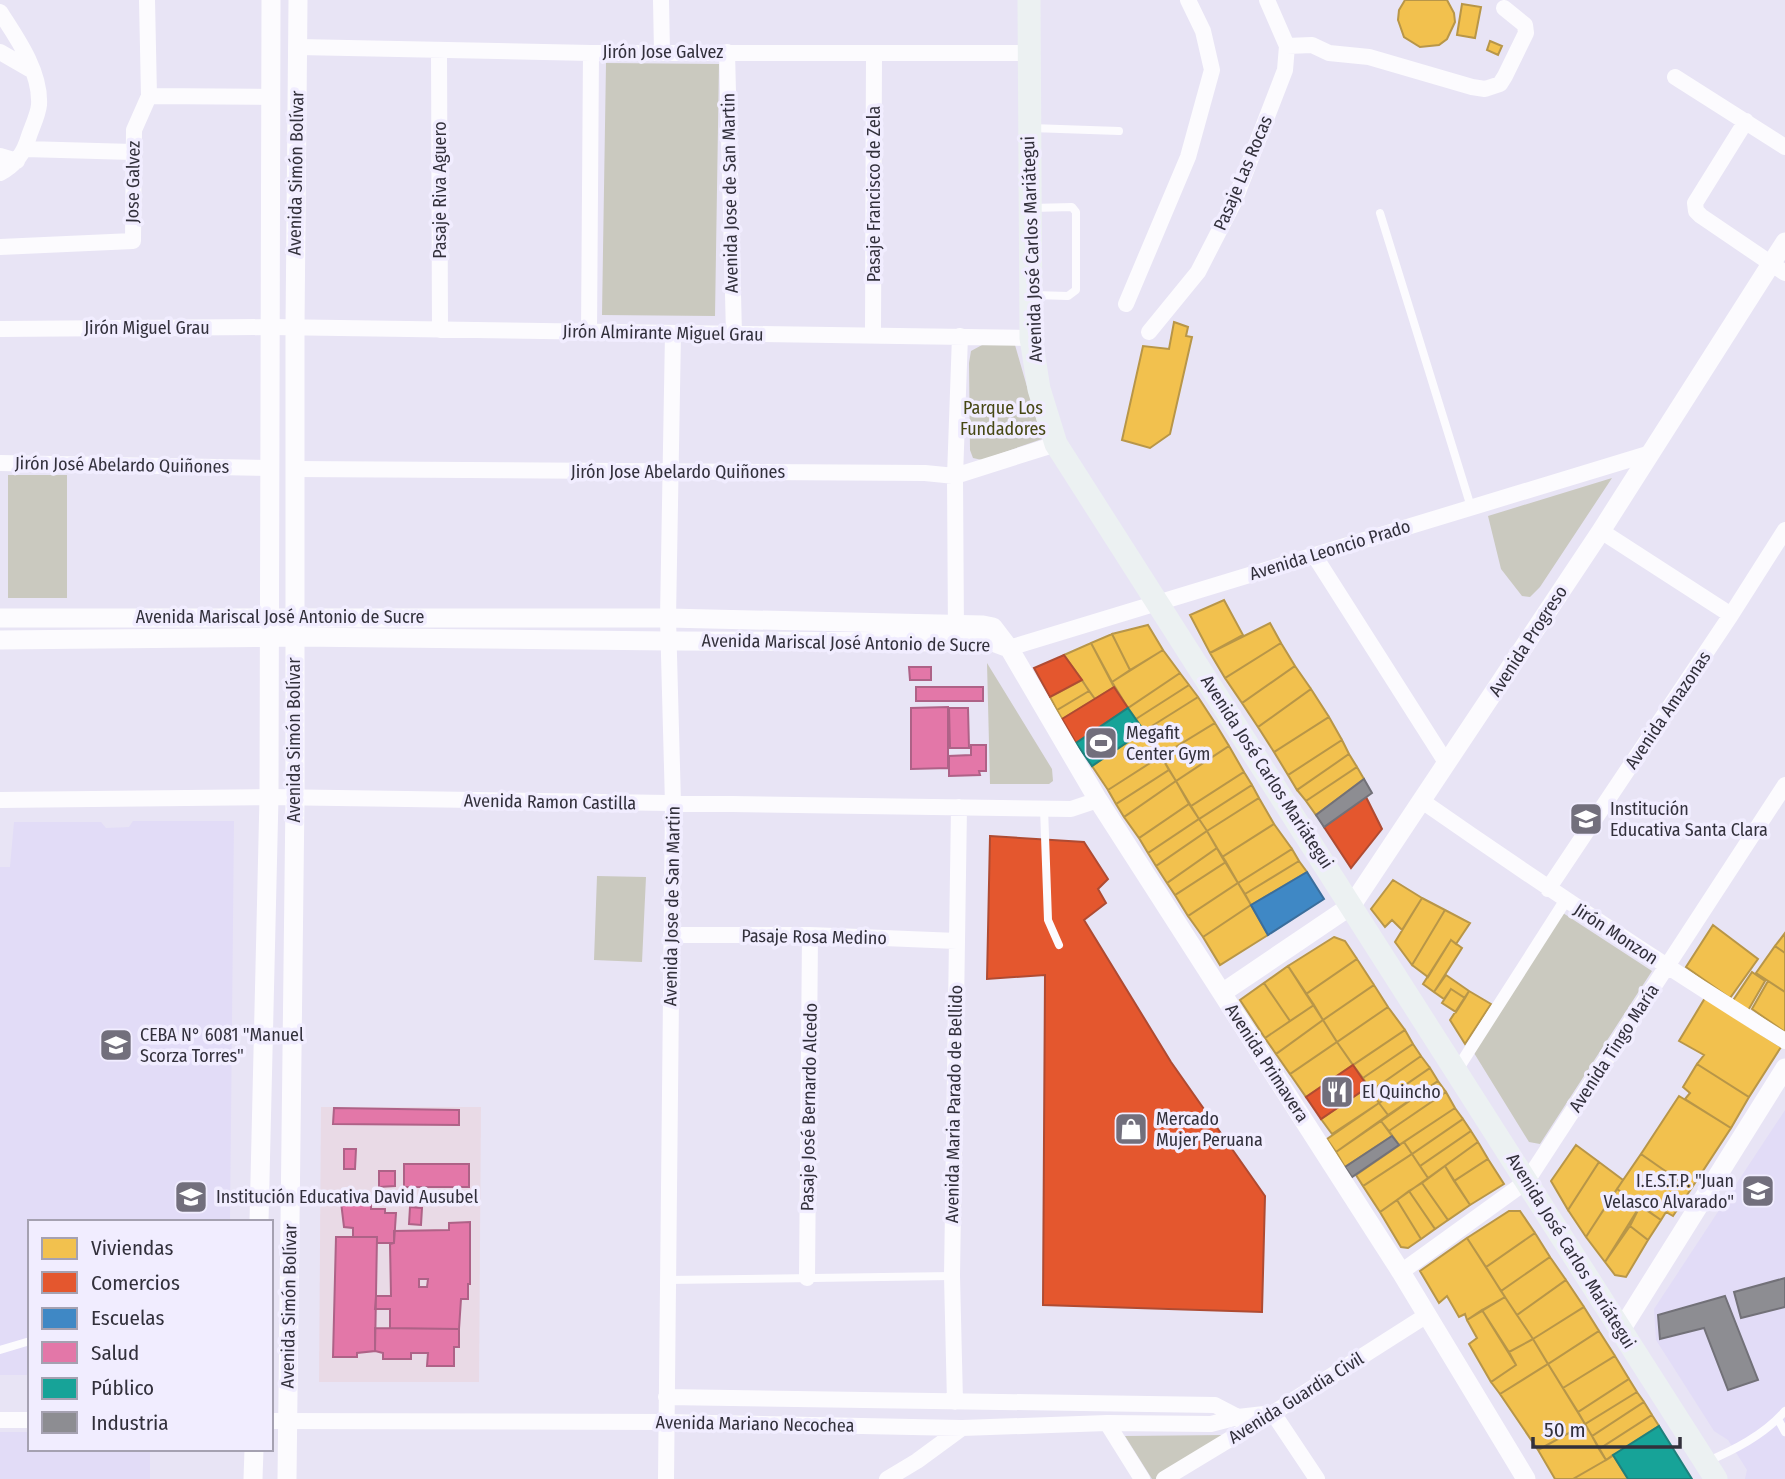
<svg xmlns="http://www.w3.org/2000/svg" width="1785" height="1479" font-family="'Fira Sans Condensed',sans-serif">
<style>
.built{fill:#e2dcf7}
.medical{fill:#e9dae6}
.green{fill:#cac9bf}
.homes{fill:#f2c14e;stroke:#b89648;stroke-width:2}
.shops{fill:#e4572e;stroke:#af4b32;stroke-width:2}
.schools{fill:#3f88c5;stroke:#3b6e9c;stroke-width:2}
.health{fill:#e377a8;stroke:#ae6287;stroke-width:2;fill-rule:evenodd}
.public{fill:#17a398;stroke:#1f807c;stroke-width:2}
.industry{fill:#8d8d92;stroke:#727178;stroke-width:2}
.lines{fill:none;stroke-linecap:round;stroke-linejoin:round}
.service{stroke:#fcfbfe;stroke-width:8}
.pedestrian{stroke:#fcfbfe;stroke-width:12}
.minor{stroke:#fcfbfe;stroke-width:16}
.tertiary{stroke:#fcfbfe;stroke-width:19}
.secondary{stroke:#ecf1f2;stroke-width:23}
.labels{text-anchor:middle;dominant-baseline:central;stroke-width:7;stroke-linejoin:round;paint-order:stroke}
.street-label{font-size:18px;fill:#32303b;stroke:#f1edff}
.park-label{font-size:18px;fill:#464713;stroke:#f1edff}
.poi-label{font-size:18px;fill:#32303b;stroke:#f1edff;text-anchor:start}
</style>
<rect width="100%" height="100%" fill="#e8e4f5"/>
<!-- built -->
<path class="built" d="M133 821H234L230 1222H30V1375H0V867H10L14 822H101L106 828 129 827Z
M1785 1110V1479H1745L1747 1470 1728 1440 1714 1431 1656 1340 1654 1309Z
M0 1432H30V1449H150V1479H0Z"/>
<!-- medical -->
<path class="medical" d="M321 1107H481L479 1382H319Z"/>
<!-- green -->
<path class="green" d="M606 63 719 64 715 316 602 315Z
M982 345H1015L1042 439 982 460 973 458 970 450 969 363 971 351Z
M8 475H67V598H8Z
M1612 478 1540 587 1530 597 1522 596 1501 569 1488 516Z
M987 663 1052 769 1053 781 1049 784H990Z
M597 876 646 877 642 962 594 960Z
M1563 913 1652 971 1540 1144 1529 1142 1474 1053Z
M1226 1435 1156 1479H1152L1125 1436Z"/>
<!-- homes -->
<path class="homes" d="M1405 0H1447L1454 13 1455 22 1447 39 1439 45 1420 47 1404 37 1398 20 1399 10Z
M1462 4 1481 7 1475 38 1457 35Z
M1490 41 1502 46 1498 55 1487 50Z
M1174 322 1188 327 1186 336 1192 337 1170 434 1150 448 1122 440 1143 346 1169 349Z
M1224 600 1243 635 1210 653 1190 615Z
M1270 623 1281 643 1225 678 1210 653Z
M1148 625 1163 650 1130 670 1112 634Z
M1112 634 1130 670 1112 682 1091 643Z
M1091 643 1114 687 1095 699 1064 655Z
M1281 643 1295 666 1242 703 1225 678Z
M1163 650 1180 673 1128 708 1112 682Z
M1295 666 1311 689 1258 727 1242 703Z
M1180 673 1189 685 1136 719 1128 708Z
M1082 680 1089 691 1057 710 1050 697Z
M1189 685 1198 697 1144 731 1136 719Z
M1311 689 1329 717 1274 752 1258 727Z
M1089 691 1095 699 1062 719 1057 710Z
M1198 697 1215 723 1161 756 1144 731Z
M1329 717 1342 740 1288 775 1274 752Z
M1215 723 1229 746 1176 781 1161 756Z
M1144 731 1161 756 1108 790 1092 766Z
M1342 740 1349 754 1297 790 1288 775Z
M1229 746 1244 772 1191 806 1176 781Z
M1349 754 1357 767 1306 801 1297 790Z
M1161 756 1169 770 1116 804 1108 790Z
M1357 767 1364 779 1316 815 1306 801Z
M1169 770 1176 781 1124 817 1116 804Z
M1244 772 1252 785 1199 819 1191 806Z
M1176 781 1189 804 1139 838 1124 817Z
M1252 785 1259 798 1207 831 1199 819Z
M1259 798 1274 824 1222 857 1207 831Z
M1189 804 1199 819 1148 853 1139 838Z
M1199 819 1207 831 1156 866 1148 853Z
M1274 824 1292 849 1238 883 1222 857Z
M1207 831 1217 848 1167 883 1156 866Z
M1217 848 1226 862 1175 895 1167 883Z
M1292 849 1299 861 1245 894 1238 883Z
M1299 861 1307 872 1251 905 1245 894Z
M1226 862 1238 883 1188 916 1175 895Z
M1393 880 1422 898 1402 930 1392 920 1385 927 1371 909Z
M1238 883 1251 905 1203 937 1188 916Z
M1422 898 1445 910 1412 965 1395 942Z
M1251 905 1268 935 1220 965 1203 937Z
M1445 910 1470 923 1456 944 1451 940 1428 977 1412 965Z
M1713 925 1758 959 1730 998 1686 967Z
M1785 933V953L1775 946Z
M1334 937 1345 941 1357 959 1306 994 1288 966Z
M1451 940 1462 948 1434 992 1423 984Z
M1775 946 1785 953V992L1756 973Z
M1357 959 1374 985 1323 1020 1306 994Z
M1288 966 1314 1005 1290 1021 1264 983Z
M1752 972 1765 981 1746 1014 1730 1005Z
M1446 975 1469 991 1465 998 1451 989 1444 999 1434 992Z
M1768 981 1785 992V1032L1752 1009Z
M1264 983 1290 1021 1265 1038 1240 1000Z
M1374 985 1388 1007 1337 1042 1323 1020Z
M1451 989 1465 998 1456 1012 1442 1003Z
M1469 991 1491 1004 1465 1044 1450 1020Z
M1705 998 1781 1047 1749 1097 1697 1064 1704 1055 1679 1041Z
M1314 1005 1323 1020 1276 1054 1265 1038Z
M1388 1007 1405 1030 1353 1065 1337 1042Z
M1323 1020 1337 1042 1290 1074 1276 1054Z
M1405 1030 1413 1044 1363 1078 1353 1065Z
M1337 1042 1353 1065 1306 1097 1290 1074Z
M1413 1044 1421 1056 1371 1091 1363 1078Z
M1421 1056 1430 1068 1379 1103 1371 1091Z
M1697 1064 1749 1097 1731 1128 1685 1099 1690 1093 1683 1087Z
M1430 1068 1438 1081 1388 1115 1379 1103Z
M1438 1081 1446 1092 1389 1131 1381 1121Z
M1368 1087 1379 1103 1332 1134 1321 1119Z
M1446 1092 1455 1108 1399 1145 1389 1131Z
M1679 1096 1731 1128 1691 1189 1641 1154Z
M1379 1103 1388 1115 1336 1152 1327 1139Z
M1455 1108 1463 1119 1412 1154 1404 1142Z
M1463 1119 1471 1131 1420 1166 1412 1154Z
M1381 1121 1392 1136 1345 1167 1336 1152Z
M1471 1131 1478 1142 1428 1178 1420 1166Z
M1404 1142 1412 1154 1363 1186 1356 1175Z
M1478 1142 1488 1159 1454 1181 1445 1166Z
M1576 1145 1599 1162 1568 1210 1551 1181Z
M1412 1154 1428 1178 1380 1212 1363 1186Z
M1641 1154 1691 1189 1673 1216 1666 1212 1661 1220 1617 1189Z
M1488 1159 1504 1184 1470 1205 1454 1181Z
M1599 1162 1623 1180 1586 1237 1568 1210Z
M1445 1166 1470 1205 1448 1220 1422 1183Z
M1422 1183 1448 1220 1435 1229 1409 1191Z
M1617 1189 1640 1206 1605 1262 1586 1237Z
M1409 1191 1435 1229 1421 1239 1397 1200Z
M1397 1200 1421 1239 1408 1248 1401 1247 1380 1212Z
M1640 1206 1661 1220 1648 1240 1630 1226Z
M1509 1211H1520L1535 1233 1486 1267 1467 1238Z
M1630 1226 1648 1240 1626 1277 1615 1275 1605 1262Z
M1535 1233 1550 1257 1501 1291 1486 1267Z
M1467 1238 1505 1297 1467 1320 1465 1314 1459 1317 1447 1296 1439 1303 1420 1271Z
M1550 1257 1566 1280 1517 1315 1501 1291Z
M1566 1280 1584 1307 1533 1339 1517 1315Z
M1505 1297 1533 1339 1509 1352 1482 1310Z
M1584 1307 1599 1331 1548 1364 1533 1339Z
M1482 1310 1516 1365 1491 1382 1469 1344 1477 1338 1467 1320Z
M1599 1331 1615 1356 1563 1388 1548 1364Z
M1533 1339 1548 1364 1500 1394 1491 1382 1516 1365 1509 1352Z
M1615 1356 1629 1379 1578 1412 1563 1388Z
M1548 1364 1585 1424 1538 1450 1500 1394Z
M1629 1379 1637 1392 1585 1424 1578 1412Z
M1637 1392 1644 1402 1592 1436 1585 1424Z
M1644 1402 1652 1415 1599 1449 1592 1436Z
M1652 1415 1659 1426 1606 1460 1599 1449Z
M1585 1424 1606 1460 1573 1479H1555L1538 1450Z
M1613 1455 1628 1479H1573L1606 1460Z"/>
<!-- shops -->
<path class="shops" d="M1064 655 1082 680 1050 697 1034 668Z
M1114 687 1128 708 1076 743 1062 719Z
M1366 797 1382 829 1351 868 1324 827Z
M990 836 1084 842 1108 879 1098 889 1106 903 1084 920 1171 1062 1265 1196 1262 1312 1043 1305 1045 975 987 979Z
M1353 1065 1368 1087 1321 1119 1306 1097Z"/>
<!-- schools -->
<path class="schools" d="M1307 872 1324 899 1268 935 1251 905Z"/>
<!-- health -->
<path class="health" d="M909 667H931V680H910Z
M916 687H983V701H916Z
M948 707V768L911 769V708Z
M949 708H968L969 748H950Z
M971 745H986V771H979L980 775 949 776V756L971 755Z
M334 1108 459 1110V1125L333 1124Z
M344 1149H356L355 1169H344Z
M404 1164H469V1187H404Z
M379 1171H395V1186L379 1187Z
M341 1202H371V1209H385V1213H396L394 1243H377V1237H353V1228L344 1227Z
M410 1207 422 1208 421 1225 409 1224Z
M470 1222V1284H468V1299H461L459 1329 390 1328V1309H375L376 1296H391L390 1244 394 1243V1231L449 1230V1223ZM419 1279H428L427 1287H419Z
M336 1237H377L375 1351 357 1353V1357H333Z
M375 1328 459 1329V1347H454V1366H427L428 1353H411V1359H383V1353L375 1351Z"/>
<!-- public -->
<path class="public" d="M1128 708 1144 731 1092 766 1076 743Z
M1659 1426 1692 1479H1628L1613 1455Z"/>
<!-- industry -->
<path class="industry" d="M1364 779 1372 793 1324 827 1316 815Z
M1392 1136 1399 1145 1352 1177 1345 1167Z
M1785 1278V1307L1741 1318 1734 1292Z
M1725 1296 1758 1380 1728 1390 1704 1328 1660 1339 1658 1315Z"/>
<g class="lines">
<!-- service -->
<path class="service" d="M1031 128 1119 131
M1032 208 1072 207 1076 212V290L1068 296 1034 295
M1380 213 1471 507
M1044 808 1048 920 1059 945
M667 1280 952 1276
M0 1350 30 1341
M1778 1419 1785 1432
M1706 1462C1734 1450 1764 1435 1785 1411"/>
<!-- pedestrian -->
<path class="pedestrian" d="M1457 1070 1565 901"/>
<!-- minor -->
<path class="minor" d="M661 0 662 52
M0 12C17 38 41 72 39 105 38 115 32 127 29 136 24 153 16 165 0 173
M1287 46 1312 45 1329 53 1369 57 1472 87 1485 89 1500 84 1505 76 1526 33 1525 25 1504 8
M298 47 591 53H1028
M439 51 440 330
M0 52 33 71
M727 52 734 334
M1675 77 1785 147
M149 96 272 97
M1746 121 1695 203 1696 211 1701 216 1785 273
M25 149 133 152
M0 156 17 161
M0 247 133 241 134 130 149 96 147 0
M1126 304 1188 157 1212 70 1203 31 1188 0
M0 329 272 327 1031 338
M589 332 591 53
M1149 332 1198 272 1234 202 1285 70 1287 46 1267 0
M873 335 874 53
M0 463 271 468
M294 469 925 473 955 476 1056 444
M1601 531 1731 615
M1314 555 1447 764
M956 635 955 476 960 336
M1009 648 1651 453
M0 800 269 797 1071 809 1098 800
M1422 801C1541 884 1661 964 1785 1041
M1548 889 1731 615 1785 530
M671 935H810L957 941
M1401 1272 1527 1181 1785 785
M807 1278 810 935
M666 1397 1215 1405 1238 1417
M955 1402 952 1276 959 807
M0 1420H30
M271 1421 666 1422 962 1428 1107 1423 1211 1424 1238 1417 1273 1413 1317 1479
M1107 1423 1142 1479
M666 1479 673 804 668 618 673 333
M887 1479 917 1461 962 1428
M1164 1479 1273 1413 1427 1315"/>
<!-- tertiary -->
<path class="tertiary" d="M0 618H668L983 625 993 627 1009 648 1098 800 1401 1272 1526 1479
M0 640 294 637 669 641 984 642H993L1009 648
M1222 993 1352 905 1601 531 1785 242
M259 1222 269 797 271 0
M1621 1330 1785 1068
M253 1479 254 1449
M287 1479 295 797V328L298 0"/>
<!-- secondary -->
<path class="secondary" d="M1029 0 1031 338 1039 389 1056 444 1716 1479"/>
</g>
<!-- icons -->
<defs>
<symbol id="stadium-square" viewBox="-11 -11 22 22"><rect x="-9" y="-9" width="18" height="18" rx="4" fill="#726f7c" stroke="#f1edff"/><path d="M0-5a6.5 5 0 1 0 0 10a6.5 5 0 1 0 0-10ZM-3.5-1.8h7v3.6h-7Z" fill="#fff"/></symbol>
<symbol id="school-square" viewBox="-11 -11 22 22"><rect x="-9" y="-9" width="18" height="18" rx="4" fill="#726f7c" stroke="#f1edff"/><path d="M0-5L7-2L0 1L-7-2ZM-4 1L0 2.5L4 1V4Q0 6-4 4Z" fill="#fff"/></symbol>
<symbol id="restaurant-square" viewBox="-11 -11 22 22"><rect x="-9" y="-9" width="18" height="18" rx="4" fill="#726f7c" stroke="#f1edff"/><path d="M-5-6h1v4h1v-4h1v4h1v-4h1v5L-1.5 .5V6h-2V.5L-5-1ZM5-6V6H3V1.5H1.5Q1.5-4 5-6Z" fill="#fff"/></symbol>
<symbol id="shop-square" viewBox="-11 -11 22 22"><rect x="-9" y="-9" width="18" height="18" rx="4" fill="#726f7c" stroke="#f1edff"/><path d="M-5-2.5h2.3a2.7 3.5 0 0 1 5.4 0H5L5.5 6h-11ZM-1.5-2.5h3a1.5 2.3 0 0 0-3 0Z" fill="#fff"/></symbol>
<symbol id="university-square" viewBox="-11 -11 22 22"><rect x="-9" y="-9" width="18" height="18" rx="4" fill="#726f7c" stroke="#f1edff"/><path d="M0-5L7-2L0 1L-7-2ZM-4 1L0 2.5L4 1V4Q0 6-4 4Z" fill="#fff"/></symbol>
</defs>
<g fill-rule="evenodd">
<use href="#stadium-square" x="1082" y="724" width="38" height="38"/>
<use href="#school-square" x="1567" y="800" width="38" height="38"/>
<use href="#school-square" x="97" y="1026" width="38" height="38"/>
<use href="#restaurant-square" x="1318" y="1073" width="38" height="38"/>
<use href="#shop-square" x="1112" y="1110" width="38" height="38"/>
<use href="#university-square" x="1739" y="1172" width="38" height="38"/>
<use href="#school-square" x="172" y="1178" width="38" height="38"/>
</g>
<g class="labels">
<!-- street labels -->
<g class="street-label">
<text x="663" y="52">Jirón Jose Galvez</text>
<text transform="translate(296 173) rotate(-89)">Avenida Simón Bolívar</text>
<text transform="translate(1243 173) rotate(-67)">Pasaje Las Rocas</text>
<text transform="translate(133 182) rotate(-89)">Jose Galvez</text>
<text transform="translate(440 190) rotate(-90)">Pasaje Riva Aguero</text>
<text transform="translate(730 193) rotate(-91)">Avenida Jose de San Martin</text>
<text transform="translate(874 194) rotate(-90)">Pasaje Francisco de Zela</text>
<text transform="translate(1032 249) rotate(-92)">Avenida José Carlos Mariátegui</text>
<text x="147" y="328">Jirón Miguel Grau</text>
<text transform="translate(663 333) rotate(1)">Jirón Almirante Miguel Grau</text>
<text transform="translate(122 465) rotate(1)">Jirón José Abelardo Quiñones</text>
<text x="678" y="472">Jirón Jose Abelardo Quiñones</text>
<text transform="translate(1330 550) rotate(-17)">Avenida Leoncio Prado</text>
<text x="280" y="617">Avenida Mariscal José Antonio de Sucre</text>
<text transform="translate(1528 641) rotate(-57)">Avenida Progreso</text>
<text transform="translate(846 643) rotate(1)">Avenida Mariscal José Antonio de Sucre</text>
<text transform="translate(1668 710) rotate(-56)">Avenida Amazonas</text>
<text transform="translate(294 740) rotate(-90)">Avenida Simón Bolívar</text>
<text transform="translate(1267 772) rotate(57)">Avenida José Carlos Mariátegui</text>
<text transform="translate(550 802) rotate(1)">Avenida Ramon Castilla</text>
<text transform="translate(672 906) rotate(-89)">Avenida Jose de San Martin</text>
<text transform="translate(1616 934) rotate(33)">Jirón Monzon</text>
<text transform="translate(814 937) rotate(1)">Pasaje Rosa Medino</text>
<text transform="translate(1614 1048) rotate(-57)">Avenida Tingo María</text>
<text transform="translate(1267 1063) rotate(57)">Avenida Primavera</text>
<text transform="translate(954 1104) rotate(-89)">Avenida Maria Parado de Bellido</text>
<text transform="translate(809 1107) rotate(-89)">Pasaje José Bernardo Alcedo</text>
<text transform="translate(1571 1251) rotate(58)">Avenida José Carlos Mariátegui</text>
<text transform="translate(289 1306) rotate(-89)">Avenida Simón Bolívar</text>
<text transform="translate(1296 1398) rotate(-32)">Avenida Guardia Civil</text>
<text transform="translate(755 1424) rotate(1)">Avenida Mariano Necochea</text>
</g>
<!-- park labels -->
<g class="park-label">
<text x="1003" y="408">Parque Los<tspan x="1003" dy="21">Fundadores</tspan></text>
</g>
<!-- poi labels -->
<g class="poi-label">
<text x="1126" y="733">Megafit<tspan x="1126" dy="21">Center Gym</tspan></text>
<text x="1610" y="809">Institución<tspan x="1610" dy="21">Educativa Santa Clara</tspan></text>
<text x="140" y="1035">CEBA N° 6081 "Manuel<tspan x="140" dy="21">Scorza Torres"</tspan></text>
<text x="1362" y="1092">El Quincho</text>
<text x="1156" y="1119">Mercado<tspan x="1156" dy="21">Mujer Peruana</tspan></text>
<text x="1734" y="1181" text-anchor="end">I.E.S.T.P. "Juan<tspan x="1734" dy="21">Velasco Alvarado"</tspan></text>
<text x="216" y="1197">Institución Educativa David Ausubel</text>
</g>
</g>
<!-- legend -->
<rect x="28" y="1220" width="245" height="231" fill="#f1edff" stroke="#a5a1b1" stroke-width="2"/>
<rect x="42" y="1238" width="35" height="21" fill="#f2c14e" stroke="#a5a1b1" stroke-width="2"/>
<text x="91" y="1255" font-size="21" fill="#32303b">Viviendas</text>
<rect x="42" y="1272" width="35" height="21" fill="#e4572e" stroke="#a5a1b1" stroke-width="2"/>
<text x="91" y="1290" font-size="21" fill="#32303b">Comercios</text>
<rect x="42" y="1308" width="35" height="21" fill="#3f88c5" stroke="#a5a1b1" stroke-width="2"/>
<text x="91" y="1325" font-size="21" fill="#32303b">Escuelas</text>
<rect x="42" y="1342" width="35" height="21" fill="#e377a8" stroke="#a5a1b1" stroke-width="2"/>
<text x="91" y="1360" font-size="21" fill="#32303b">Salud</text>
<rect x="42" y="1378" width="35" height="21" fill="#17a398" stroke="#a5a1b1" stroke-width="2"/>
<text x="91" y="1395" font-size="21" fill="#32303b">Público</text>
<rect x="42" y="1412" width="35" height="21" fill="#8d8d92" stroke="#a5a1b1" stroke-width="2"/>
<text x="91" y="1430" font-size="21" fill="#32303b">Industria</text>
<!-- scale -->
<path d="M1533 1437v10h147v-10" fill="none" stroke="#32303b" stroke-width="3.5"/>
<text x="1544" y="1437" font-size="21" fill="#32303b" stroke="#f1edff" stroke-width="5" paint-order="stroke">50 m</text>
</svg>
